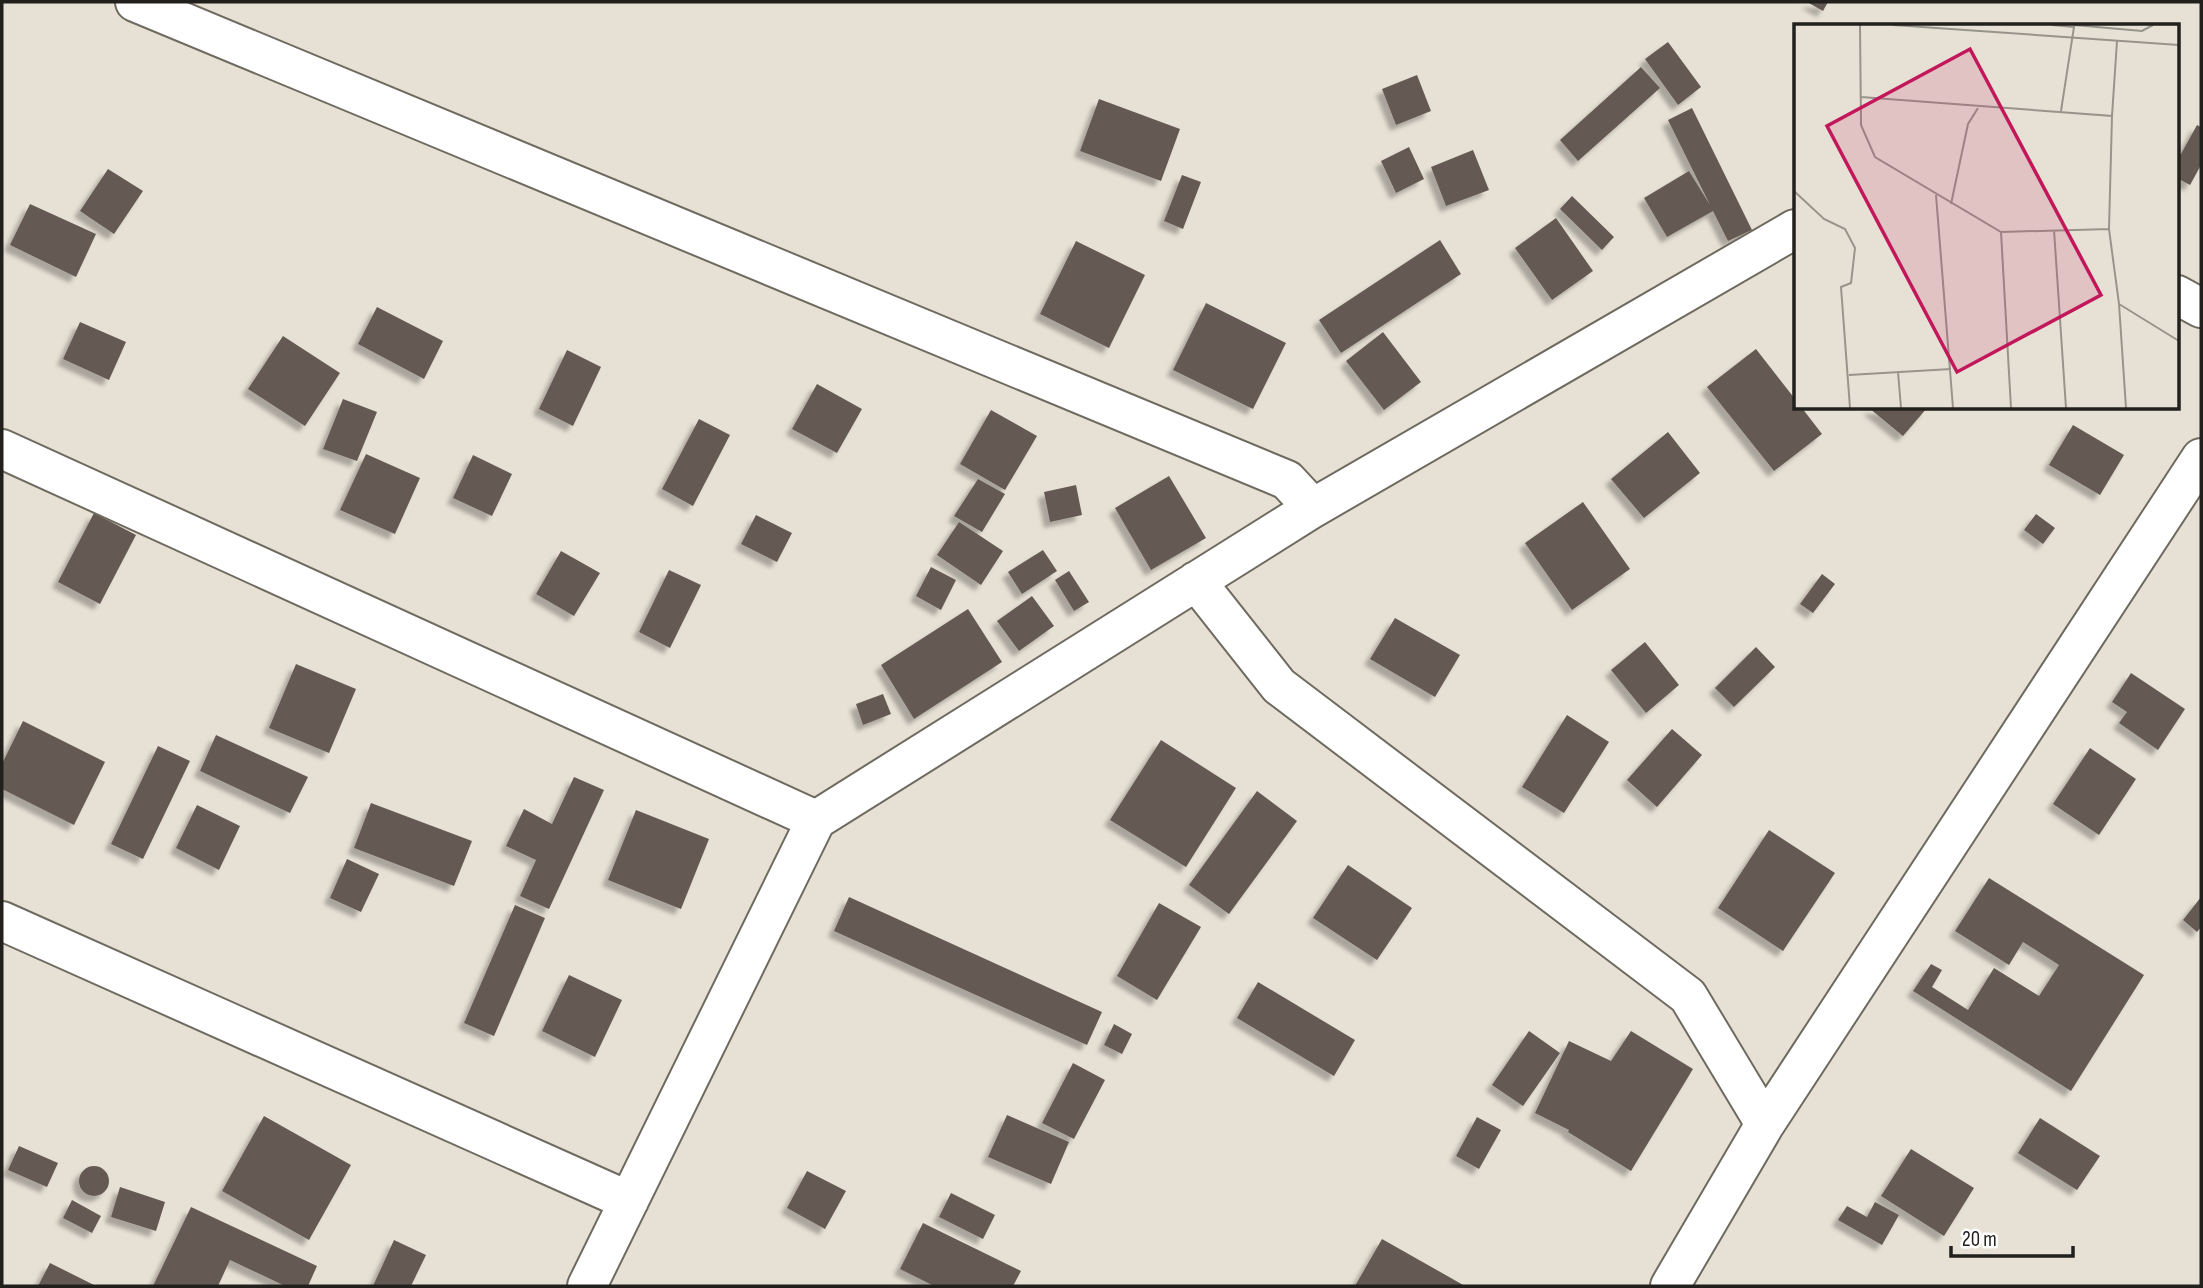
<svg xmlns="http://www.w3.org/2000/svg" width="2203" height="1288" font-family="'Sofia Sans Condensed',sans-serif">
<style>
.building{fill:#655a53;filter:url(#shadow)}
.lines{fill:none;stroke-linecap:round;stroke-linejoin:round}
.minor-casing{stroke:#6f6a5f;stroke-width:42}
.minor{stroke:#fff;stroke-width:38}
.inset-road{fill:none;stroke:#98948b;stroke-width:2}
.view{fill:#c2185b;fill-opacity:0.15;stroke:#c2185b;stroke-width:3.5}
.inset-edge{fill:none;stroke:#22201c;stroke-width:3.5}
</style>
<defs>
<filter id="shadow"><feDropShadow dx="-6" dy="6" stdDeviation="2" flood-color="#0004"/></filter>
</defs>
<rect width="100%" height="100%" fill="#e7e1d5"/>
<!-- building -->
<path class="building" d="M1807 2H1828L1823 11Z
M1668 42 1701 87 1678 105 1645 59Z
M1641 67 1660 88 1578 161 1560 140Z
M1417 75 1431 111 1396 125 1382 89Z
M1099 99 1180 129 1161 181 1080 151Z
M1692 108 1752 230 1728 241 1713 211 1667 237 1644 198 1689 171 1710 205 1668 120Z
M2197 125 2201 127V165L2190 185 2177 178V161Z
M1409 147 1424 179 1396 193 1381 161Z
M1473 150 1489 190 1446 206 1431 167Z
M108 169 143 191 114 234 80 211Z
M1182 175 1201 182 1183 229 1164 221Z
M1572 196 1614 237 1602 250 1560 209Z
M30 204 96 234 76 277 10 245Z
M1556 218 1593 271 1552 300 1515 248Z
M1440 240 1461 274 1341 353 1319 320Z
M1076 241 1145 275 1109 348 1040 314Z
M1206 303 1286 343 1253 409 1173 370Z
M377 307 443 341 424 379 358 344Z
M80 322 126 342 109 380 63 359Z
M1383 332 1421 382 1384 410 1346 361Z
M283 336 340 373 305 426 248 389Z
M1756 349 1795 399V408H1802L1822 434 1774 471 1707 387Z
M567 350 601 367 573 426 539 409Z
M817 384 862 409 837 453 792 429Z
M343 399 377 412 357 461 323 449Z
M1869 408H1927L1903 436Z
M991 410 1037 436 1005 490 960 464Z
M699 419 730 435 693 506 662 489Z
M2073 425 2124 455 2100 495 2049 465Z
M1668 432 1700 473 1644 518 1611 479Z
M366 454 420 478 395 534 340 510Z
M473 455 512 474 492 516 453 498Z
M1169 476 1206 538 1151 570 1115 508Z
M978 479 1005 494 982 532 954 516Z
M1076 485 1082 515 1050 522 1044 492Z
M1583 502 1630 569 1572 610 1525 543Z
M94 513 136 535 100 604 58 582Z
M2036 514 2055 528 2043 544 2024 530Z
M756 515 792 533 777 562 741 544Z
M959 522 1003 551 981 585 937 555Z
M1043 550 1057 571 1022 594 1008 572Z
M561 551 600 573 574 616 536 594Z
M931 567 956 580 941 610 916 596Z
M669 570 701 585 670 648 639 632Z
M1069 571 1089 602 1074 611 1055 580Z
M1822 574 1835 584 1813 613 1800 604Z
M1032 596 1054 626 1019 651 997 621Z
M968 609 1002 662 914 719 881 665Z
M1395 618 1460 655 1435 697 1370 659Z
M1645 642 1679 685 1646 713 1611 670Z
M1756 647 1775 667 1734 707 1715 688Z
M296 664 356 689 329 753 269 728Z
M2131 673 2185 709 2158 750 2119 723 2127 712 2112 702Z
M883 694 891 714 863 725 856 704Z
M1567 715 1609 742 1564 813 1522 787Z
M23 721 105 762 74 825 2 789V764Z
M1672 729 1702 755 1657 807 1627 780Z
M216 735 308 777 290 813 200 771Z
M1161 740 1236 788 1186 867 1110 820Z
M158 746 190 761 143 859 111 844Z
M2090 748 2136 779 2099 835 2053 804Z
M574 777 604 790 549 909 520 896 536 860 506 846 524 809 552 824Z
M1257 791 1297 821 1229 914 1189 885Z
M371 803 472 841 454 886 354 848Z
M197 805 240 826 219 870 176 848Z
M636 810 709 839 681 909 608 880Z
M1769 830 1835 873 1783 951 1718 908Z
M347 859 379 874 361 912 330 898Z
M1348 865 1412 908 1377 960 1313 918Z
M1989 878 2144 975 2071 1091 1913 991 1931 964 1942 970 1932 987 1968 1010 1994 968 2039 996 2059 965 2023 942 2009 965 1955 931Z
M849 897 1102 1012 1087 1045 834 931Z
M2201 897V927L2197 932 2183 920Z
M1159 903 1201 927 1157 1000 1117 976Z
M515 905 545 918 494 1036 464 1023Z
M569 975 622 1000 595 1057 542 1031Z
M1258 982 1355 1040 1334 1076 1237 1018Z
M1114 1024 1132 1034 1122 1054 1104 1045Z
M1529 1031 1560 1053 1523 1106 1492 1085Z
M1631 1031 1693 1069 1631 1171 1568 1132 1569 1130 1535 1113 1569 1041 1611 1061Z
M1073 1063 1105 1080 1074 1139 1042 1123Z
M1007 1115 1069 1142 1051 1184 988 1157Z
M264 1116 351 1165 309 1240 222 1191Z
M1477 1117 1501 1130 1479 1169 1456 1156Z
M2040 1118 2100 1156 2077 1190 2018 1153Z
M19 1146 58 1163 47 1187 8 1170Z
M1911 1149 1974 1188 1944 1236 1881 1196Z
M79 1181a15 15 0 1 1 30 0a15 15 0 1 1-30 0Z
M807 1171 846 1191 825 1229 787 1208Z
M120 1187 165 1202 156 1231 111 1217Z
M951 1193 995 1215 983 1239 939 1217Z
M72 1200 101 1216 92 1233 63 1218Z
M1875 1202 1899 1215 1882 1245 1838 1220 1847 1206 1867 1217Z
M191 1207 317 1266 308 1286H285L230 1260 218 1286H153Z
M923 1223 1021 1271 1013 1286H934L900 1269Z
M1382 1239 1465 1286H1355Z
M394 1240 426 1255 411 1286H373Z
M50 1263 96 1286H38Z"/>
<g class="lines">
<defs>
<path id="minor" d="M135 2 1287 480 1313 508
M2177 295 2201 308
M2 449 816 820
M1196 581 1279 686 1688 996 1765 1124
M2 921 629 1201
M587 1286 816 820 1313 508 1795 229
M1670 1286 1765 1124 2201 458"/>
</defs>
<!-- minor casing -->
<use href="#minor" class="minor-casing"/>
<!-- minor -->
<use href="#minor" class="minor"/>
</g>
<!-- overview -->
<g transform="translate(1794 24)">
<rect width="385" height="385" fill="#e7e1d5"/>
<path class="inset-road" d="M66 1 67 101 81 133 207 208 315 205 325 280 385 317M99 1 385 21M258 1 280 3 267 87M280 1 348 7 359 1M67 73 318 92 315 205M318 92 323 17M0 167 30 195 51 205 61 224 57 259 47 263 56 384M142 171 159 384M157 180 174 100 184 84M260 206 272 384M207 208 217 384M325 280 332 384M104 348 107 384M55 351 157 345"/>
<path class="view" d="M176 25 307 271 163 348 33 102Z"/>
<rect width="385" height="385" class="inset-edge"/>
</g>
<!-- border -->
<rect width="2203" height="1288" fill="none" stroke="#22201c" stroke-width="7"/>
<!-- scale -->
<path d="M1951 1246v10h122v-10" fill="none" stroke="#22201c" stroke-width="3.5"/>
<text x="1962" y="1246" font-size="21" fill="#22201c" stroke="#ffffff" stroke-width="5" paint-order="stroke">20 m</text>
</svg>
